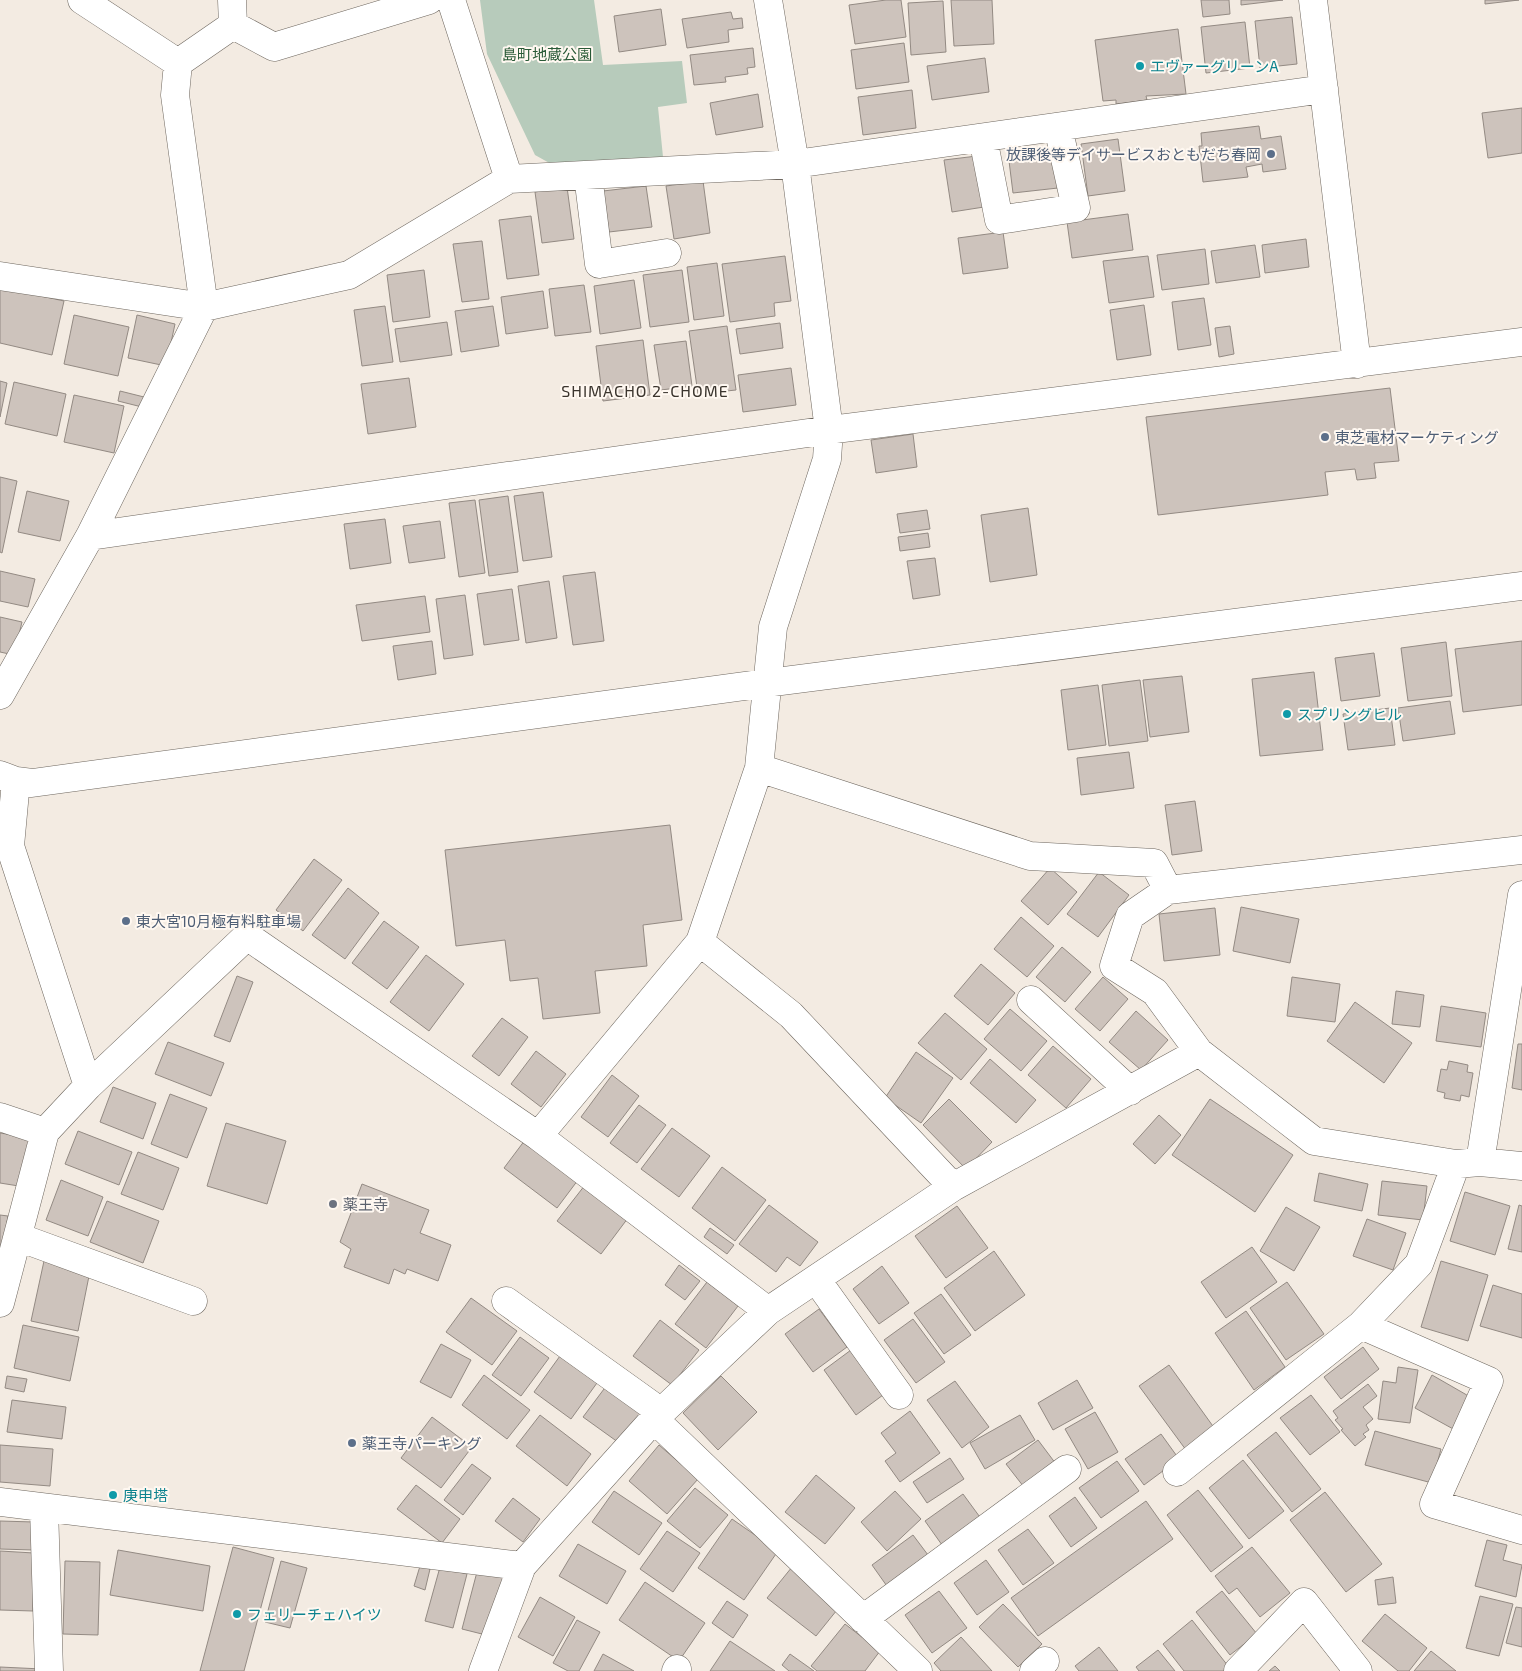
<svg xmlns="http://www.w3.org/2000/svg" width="1522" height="1671" font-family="'Exo 2','Noto Sans JP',sans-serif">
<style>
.green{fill:#b7cbbb}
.building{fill:#cdc3bc;stroke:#938a83}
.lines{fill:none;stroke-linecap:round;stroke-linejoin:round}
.minor-casing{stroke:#6e675f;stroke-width:29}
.minor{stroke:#fff;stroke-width:28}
.culture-dot{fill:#0f9aa8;stroke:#fff8f1;stroke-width:2}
.service-dot{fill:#5c6f8a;stroke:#fff8f1;stroke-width:2}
.worship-dot{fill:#6b7280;stroke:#fff8f1;stroke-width:2}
.labels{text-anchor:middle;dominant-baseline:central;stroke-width:4;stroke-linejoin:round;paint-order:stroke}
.park-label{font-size:15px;fill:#285936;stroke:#fff8f1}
.culture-label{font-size:15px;fill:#0d838f;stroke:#fff8f1;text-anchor:start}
.service-label{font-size:15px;fill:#4e5e75;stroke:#fff8f1;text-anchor:start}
.worship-label{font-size:15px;fill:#5b616d;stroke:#fff8f1;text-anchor:start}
.neighbourhood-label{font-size:16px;letter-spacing:1px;fill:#3b352e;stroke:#fff8f1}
</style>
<rect width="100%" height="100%" fill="#f3ebe2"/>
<!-- green -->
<path class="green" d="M480 0H594L603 65 682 61 687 103 658 107 663 157 553 165 535 155 487 54Z"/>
<!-- building -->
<path class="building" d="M886 0H901L906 37 855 44 849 5Z
M951 0H992L994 44 954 46Z
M1201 0H1229L1230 14 1203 17Z
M1241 0H1283L1241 5Z
M1485 0H1519L1485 4Z
M943 1 946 52 911 55 908 3Z
M661 9 666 45 619 52 614 16Z
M731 12 733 19 742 18 743 28 728 30 729 42 687 48 682 19Z
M1292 17 1297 64 1260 68 1255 21Z
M1245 22 1250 68 1206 73 1201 27Z
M1178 29 1186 94 1146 96 1147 100 1116 104V100L1103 101 1095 40Z
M904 43 909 82 856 89 851 50Z
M753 48 755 67 747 68 748 74 725 77 726 82 694 85 690 55Z
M985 58 989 92 932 100 927 66Z
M912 90 916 128 863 135 858 97Z
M758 94 763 127 716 135 710 103Z
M1522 108V153L1488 158 1482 113Z
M1259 126 1261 139 1281 136 1286 169 1263 172 1262 164 1246 167 1248 177 1203 182 1199 146H1202L1201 133Z
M1118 139 1125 191 1088 196 1081 144Z
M1053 147 1058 188 1013 193 1008 153Z
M977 156 984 207 952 212 944 160Z
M703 181 710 233 674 239 666 186Z
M646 186 652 227 609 232 603 191Z
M567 187 574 239 542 243 535 192Z
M1128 214 1133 250 1072 258 1067 222Z
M531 216 539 275 507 279 499 220Z
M1003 232 1008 268 963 274 958 238Z
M1306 239 1309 267 1265 273 1262 245Z
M482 241 489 299 462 302 453 244Z
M1255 245 1260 277 1216 283 1211 251Z
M1205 249 1209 284 1162 290 1157 255Z
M785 256 791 301 774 303 775 316 730 322 722 264Z
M1148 256 1154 297 1109 303 1103 261Z
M717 263 724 316 694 320 687 267Z
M424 270 430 317 393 322 387 275Z
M682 270 689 322 650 327 643 275Z
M634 280 641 328 600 334 594 286Z
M584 285 591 332 555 336 549 289Z
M0 287 64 301 52 355 0 343Z
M543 291 548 328 506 334 501 297Z
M1204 298 1211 345 1178 350 1172 302Z
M1144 305 1151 355 1117 360 1110 310Z
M385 306 393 362 362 366 354 310Z
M493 306 499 346 461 352 455 311Z
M74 315 129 327 118 376 64 364Z
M137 315 175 324 166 366 128 358Z
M447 322 452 355 400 362 395 329Z
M780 323 783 348 740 354 736 329Z
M727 326 736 390 698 394 689 331Z
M1230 326 1234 354 1219 357 1215 328Z
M643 340 650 395 603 401 596 346Z
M686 341 692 386 661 390 654 345Z
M791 368 796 405 743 412 738 375Z
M409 378 416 427 368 434 361 384Z
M0 381 7 383 0 417Z
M14 382 66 394 57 436 5 424Z
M1390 388 1399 461 1374 463 1376 478 1357 480 1355 469 1325 472 1328 495 1158 515 1146 417Z
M120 391 144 397 142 407 118 401Z
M74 395 124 406 114 453 64 442Z
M913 434 917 467 876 473 871 440Z
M0 477 17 481 2 553 0 552Z
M27 491 69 501 60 541 18 532Z
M543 492 552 557 523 561 514 496Z
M508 496 518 572 489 576 479 500Z
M475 500 485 573 459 577 449 503Z
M1028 508 1037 575 990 582 981 515Z
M927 510 930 529 900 533 897 514Z
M385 519 391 563 350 569 344 524Z
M440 521 445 558 409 563 403 526Z
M928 533 930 547 900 551 898 537Z
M935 558 940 595 913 599 907 561Z
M0 571 35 579 28 607 0 601Z
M595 572 604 641 573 645 563 576Z
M549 581 557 638 526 643 518 586Z
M512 589 519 640 484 645 477 594Z
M465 595 473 655 444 659 436 599Z
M425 596 430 632 362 641 356 605Z
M0 617 22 622 14 655 0 652Z
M432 641 436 674 398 680 393 646Z
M1522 641V705L1463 712 1455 649Z
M1446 642 1452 696 1408 701 1401 648Z
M1374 653 1380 696 1341 701 1335 658Z
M1314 672 1323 750 1260 756 1252 679Z
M1182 676 1189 732 1150 737 1143 680Z
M1140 680 1148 741 1109 746 1102 685Z
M1098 685 1106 745 1068 750 1061 690Z
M1450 701 1455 734 1403 741 1398 708Z
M1390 708 1395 745 1348 750 1343 714Z
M1129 752 1134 788 1081 795 1077 758Z
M1195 801 1202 851 1172 855 1165 805Z
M670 825 682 920 643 925 647 966 595 971 600 1013 543 1019 538 978 510 981 505 940 456 946 445 850Z
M314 859 342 880 303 931 276 910Z
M1050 868 1077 892 1048 925 1021 901Z
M1099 872 1129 895 1098 937 1067 914Z
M348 888 379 913 345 959 312 935Z
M1241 907 1299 919 1290 963 1233 951Z
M1215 908 1220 955 1164 961 1159 914Z
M1021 917 1054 946 1027 977 994 949Z
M384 921 419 947 387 989 352 963Z
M1062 947 1091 972 1065 1002 1036 977Z
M426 955 464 984 429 1031 390 1002Z
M981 964 1015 993 988 1025 954 996Z
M237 976 253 982 230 1042 214 1036Z
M1103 977 1128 999 1100 1031 1075 1009Z
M1292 977 1340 984 1335 1022 1287 1016Z
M1396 991 1424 995 1420 1027 1392 1024Z
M1355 1002 1412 1043 1384 1083 1327 1041Z
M1441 1006 1486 1013 1481 1047 1436 1041Z
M1010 1009 1047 1041 1021 1071 984 1039Z
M1136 1011 1168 1040 1141 1070 1109 1042Z
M945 1013 987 1049 961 1080 918 1043Z
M502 1018 528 1037 499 1076 472 1056Z
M168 1042 224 1063 211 1096 155 1074Z
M1518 1044H1522V1090L1512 1088Z
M1053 1046 1091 1079 1066 1108 1028 1075Z
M536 1051 566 1074 541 1107 511 1084Z
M916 1052 953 1078 921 1123 885 1098Z
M990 1059 1036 1100 1016 1123 970 1083Z
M1449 1061 1468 1065 1467 1072 1473 1073 1469 1097 1461 1095 1460 1101 1444 1098 1445 1093 1437 1091 1441 1069 1447 1070Z
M612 1075 639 1096 608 1137 581 1117Z
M113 1087 156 1103 143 1139 100 1122Z
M170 1094 207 1108 187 1158 151 1144Z
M949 1099 992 1142 966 1169 923 1125Z
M1210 1099 1293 1155 1255 1212 1172 1155Z
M639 1105 666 1125 637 1163 610 1143Z
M1159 1115 1181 1135 1155 1164 1133 1144Z
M226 1123 286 1141 267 1204 207 1186Z
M672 1128 710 1156 679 1197 641 1169Z
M78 1131 132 1152 119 1185 65 1164Z
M0 1133 33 1138 25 1187 0 1183Z
M525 1140 578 1180 557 1208 504 1168Z
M138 1152 179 1168 163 1210 121 1194Z
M722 1167 766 1200 735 1241 692 1208Z
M1319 1173 1368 1184 1362 1211 1314 1201Z
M61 1180 103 1197 88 1236 46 1220Z
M1382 1181 1427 1186 1423 1220 1378 1215Z
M362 1184 429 1210 420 1233 451 1245 438 1281 407 1269 405 1274 394 1269 389 1284 344 1267 351 1249 340 1242Z
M585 1185 628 1218 601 1254 557 1221Z
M1465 1192 1510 1206 1495 1255 1450 1241Z
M107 1201 159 1221 143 1263 90 1242Z
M769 1205 818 1242 800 1266 787 1257 776 1272 739 1244Z
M1519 1205 1522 1206V1252L1508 1249Z
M957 1206 988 1248 946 1278 915 1236Z
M1286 1207 1320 1227 1294 1271 1260 1251Z
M0 1215 8 1216 0 1264Z
M1367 1219 1406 1233 1393 1270 1353 1256Z
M710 1228 734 1245 727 1254 704 1237Z
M1252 1247 1277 1282 1226 1318 1201 1282Z
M994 1251 1025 1295 975 1331 944 1288Z
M44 1261 90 1271 78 1331 31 1321Z
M1441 1261 1488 1275 1468 1341 1421 1327Z
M679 1265 700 1281 685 1300 665 1285Z
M882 1266 909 1303 879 1324 853 1289Z
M707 1282 738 1306 706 1348 675 1324Z
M1287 1282 1324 1334 1286 1360 1250 1308Z
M1493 1285 1522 1294V1338L1480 1326Z
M941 1294 971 1335 944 1354 914 1313Z
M471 1298 517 1331 492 1365 446 1332Z
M819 1309 847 1347 813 1372 785 1334Z
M1246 1311 1285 1367 1254 1390 1215 1333Z
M913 1319 945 1362 916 1383 884 1340Z
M660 1320 699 1350 672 1385 633 1356Z
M23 1325 79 1337 70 1381 14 1368Z
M520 1337 549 1358 521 1396 492 1375Z
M441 1344 471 1360 451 1398 420 1382Z
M1363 1347 1379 1369 1341 1399 1324 1377Z
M565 1349 602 1376 571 1419 534 1392Z
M851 1350 883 1395 856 1415 824 1370Z
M1169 1365 1215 1429 1186 1450 1139 1386Z
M1398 1367 1418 1370 1410 1423 1378 1419 1383 1381 1396 1383Z
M484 1375 530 1410 507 1439 462 1405Z
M1432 1375 1472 1398 1455 1430 1415 1408Z
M7 1376 27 1379 24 1392 5 1388Z
M721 1376 757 1412 718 1450 683 1413Z
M1077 1380 1093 1408 1053 1430 1038 1403Z
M955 1381 989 1427 962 1448 927 1400Z
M1368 1384 1377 1396 1363 1407 1373 1419 1366 1425 1369 1430 1363 1434 1366 1437 1355 1446 1341 1430 1343 1429 1335 1420 1338 1418 1333 1411Z
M607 1385 645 1413 622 1445 583 1417Z
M1311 1395 1340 1432 1310 1455 1280 1418Z
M12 1400 66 1407 62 1439 7 1432Z
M910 1411 940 1453 900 1482 885 1461 896 1453 881 1433Z
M1095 1412 1118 1452 1088 1469 1065 1429Z
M540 1415 591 1454 567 1486 516 1446Z
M1020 1415 1035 1440 985 1469 970 1443Z
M432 1417 472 1447 441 1488 401 1458Z
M1375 1431 1441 1449 1432 1483 1365 1465Z
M1276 1432 1321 1489 1292 1512 1247 1455Z
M1161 1434 1179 1459 1144 1485 1125 1459Z
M1038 1440 1059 1468 1027 1491 1006 1464Z
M0 1445 53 1449 50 1486 0 1482Z
M659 1445 698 1479 667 1514 629 1481Z
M950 1458 964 1479 927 1503 913 1482Z
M1243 1460 1284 1511 1249 1539 1209 1488Z
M1117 1461 1139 1491 1101 1518 1079 1488Z
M472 1464 491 1478 463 1515 444 1500Z
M816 1475 855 1508 825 1544 785 1512Z
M416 1485 460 1519 442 1543 397 1509Z
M695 1488 728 1515 700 1548 667 1521Z
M1198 1490 1243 1547 1211 1572 1167 1515Z
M614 1491 662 1523 639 1555 592 1522Z
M895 1491 921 1519 887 1551 861 1522Z
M1325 1492 1382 1564 1346 1592 1290 1520Z
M963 1494 985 1524 947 1552 925 1521Z
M1075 1497 1097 1528 1071 1547 1049 1516Z
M513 1498 540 1519 523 1542 495 1521Z
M1146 1501 1173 1539 1038 1636 1011 1598Z
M732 1519 778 1551 744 1600 698 1568Z
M0 1521 34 1522 33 1550 0 1549Z
M1028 1529 1054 1563 1023 1585 998 1550Z
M667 1531 700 1553 673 1592 640 1569Z
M913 1535 931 1559 889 1589 872 1565Z
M1487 1540 1507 1545 1503 1560 1522 1565 1516 1597 1475 1586Z
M578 1544 626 1571 607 1604 559 1576Z
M233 1547 274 1558 244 1671H200Z
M1252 1547 1290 1593 1260 1617 1237 1588 1229 1594 1215 1576Z
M118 1550 210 1566 203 1611 110 1595Z
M0 1551 34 1553 33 1611 0 1610Z
M986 1560 1009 1592 977 1615 954 1583Z
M65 1561 100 1562 98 1635 63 1634Z
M281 1561 307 1568 290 1628 265 1622Z
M420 1566 430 1569 425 1590 414 1586Z
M440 1567 467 1574 453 1628 425 1621Z
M792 1567 841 1605 816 1636 767 1598Z
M478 1568 507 1576 490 1636 462 1629Z
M1393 1577 1396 1603 1378 1605 1375 1580Z
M645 1582 705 1623 679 1661 619 1620Z
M939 1591 967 1628 932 1653 905 1615Z
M1222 1591 1257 1634 1230 1655 1196 1612Z
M1480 1596 1513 1604 1499 1656 1466 1648Z
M540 1597 575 1617 553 1656 518 1637Z
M727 1601 748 1615 733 1638 712 1623Z
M1003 1604 1042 1644 1018 1667 979 1627Z
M1516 1607 1522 1608V1647L1506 1643Z
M1385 1614 1427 1648 1409 1671H1398L1362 1641Z
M577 1620 600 1632 579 1671H568L553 1663Z
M1192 1620 1232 1671H1184L1163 1644Z
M845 1624 880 1651 865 1671H817L811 1666Z
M961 1637 992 1671H941L934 1663Z
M730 1641 775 1671H710Z
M1099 1647 1118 1671H1079L1075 1666Z
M1158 1650 1175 1671H1139L1136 1667Z
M1431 1651 1456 1671H1414Z
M603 1654 634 1671H594Z
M790 1654 814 1671H789L782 1665Z
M1275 1666 1280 1671H1269Z
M0 1667 42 1669V1671H0Z"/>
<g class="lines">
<defs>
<path id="minor" d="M451 0 509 179
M768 0 795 164 829 430 827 459 773 627 759 768 1030 856 1154 863 1168 890 1522 850
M1313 0 1357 364
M233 25 274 47 429 0
M178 63 233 25 232 0
M983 138 999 220 1076 208 1058 127
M588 175 599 264 667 253
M0 276 204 307 349 275 509 179 795 164 1324 89
M90 536 829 430 1522 342
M0 695 90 536 204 307 175 95 178 63 82 0
M0 775 16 781 32 783 767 683 1522 586
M16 781 10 846 88 1086
M1168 890 1130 916 1114 966 1155 992 1199 1052 1314 1141 1456 1164 1480 1162 1522 1166
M700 942 791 1015 953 1187
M1031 1000 1130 1091
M0 1117 45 1132
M538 1136 700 942 759 768
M1480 1162 1522 895
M18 1237 193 1301
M816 1279 899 1395
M506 1301 661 1412
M0 1303 45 1132 88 1086 247 936 538 1136 768 1311
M1361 1325 1489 1381 1434 1504 1522 1530
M654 1419 918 1671
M1177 1472 1361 1325 1419 1264 1456 1164
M0 1502 522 1566
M44 1508 49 1671
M863 1619 1067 1469
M483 1671 522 1566 654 1419 768 1311 953 1187 1199 1052
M676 1671 677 1669
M1034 1671 1045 1661
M1238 1671 1304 1602 1358 1671"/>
</defs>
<!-- minor casing -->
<use href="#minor" class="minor-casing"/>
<!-- minor -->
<use href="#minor" class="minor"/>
</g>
<!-- markers -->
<g class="culture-dot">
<circle cx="1140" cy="66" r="5"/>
<circle cx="1287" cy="714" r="5"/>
<circle cx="113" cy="1495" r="5"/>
<circle cx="237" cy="1614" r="5"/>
</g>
<g class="service-dot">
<circle cx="1271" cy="154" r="5"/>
<circle cx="1325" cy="437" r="5"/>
<circle cx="126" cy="921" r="5"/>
<circle cx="352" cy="1443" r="5"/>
</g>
<circle class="worship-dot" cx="333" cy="1204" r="5"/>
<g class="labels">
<!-- park labels -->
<g class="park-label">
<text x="547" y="54">島町地蔵公園</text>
</g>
<!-- culture labels -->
<g class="culture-label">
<text x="1150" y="66">エヴァーグリーンA</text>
<text x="1297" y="714">スプリングヒル</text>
<text x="123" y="1495">庚申塔</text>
<text x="247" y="1614">フェリーチェハイツ</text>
</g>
<!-- service labels -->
<g class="service-label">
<text x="1261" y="154" text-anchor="end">放課後等デイサービスおともだち春岡</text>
<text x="1335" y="437">東芝電材マーケティング</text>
<text x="136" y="921">東大宮10月極有料駐車場</text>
<text x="362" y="1443">薬王寺パーキング</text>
</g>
<!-- worship labels -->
<g class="worship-label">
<text x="343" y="1204">薬王寺</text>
</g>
<!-- neighbourhood labels -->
<g class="neighbourhood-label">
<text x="645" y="390">SHIMACHO 2-CHOME</text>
</g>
</g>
</svg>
